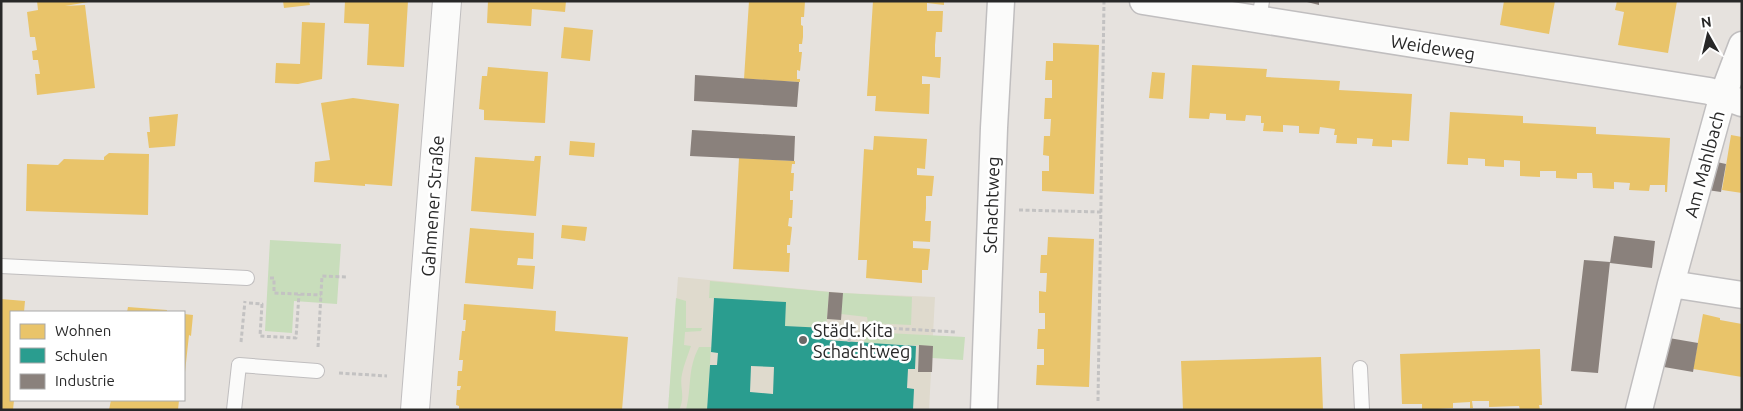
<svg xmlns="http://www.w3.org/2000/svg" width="1743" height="411" font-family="Ubuntu,sans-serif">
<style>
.education{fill:#dfdacd}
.green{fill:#c8ddbb}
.homes{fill:#e9c46a}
.schools{fill:#2a9d8f;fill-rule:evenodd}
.industry{fill:#8a817c}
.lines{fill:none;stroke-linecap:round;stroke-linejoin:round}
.lane-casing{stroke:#c0bebf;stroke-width:16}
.street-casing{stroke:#c0bebf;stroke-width:29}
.secondary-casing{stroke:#c0bebf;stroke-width:30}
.path{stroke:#c3c2c2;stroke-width:3;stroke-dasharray:4 2.5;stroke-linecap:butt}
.lane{stroke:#fbfbfa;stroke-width:14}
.street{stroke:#fbfbfa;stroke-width:26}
.secondary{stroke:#fbfbfa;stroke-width:28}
.poi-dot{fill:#6a6968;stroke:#fff;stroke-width:2}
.labels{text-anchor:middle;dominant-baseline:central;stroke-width:5;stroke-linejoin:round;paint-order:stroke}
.street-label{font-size:18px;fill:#282828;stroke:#fff}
.poi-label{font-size:18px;fill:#282828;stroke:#fff;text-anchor:start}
</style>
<rect width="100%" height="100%" fill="#e6e2de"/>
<!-- education -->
<path class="education" d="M678 277 843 293 935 297 929 410H668Z"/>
<!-- green -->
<path class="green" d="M270 240 341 244 337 304 294 301 292 333 265 331Z
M710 281 829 292 826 328 785 326 786 302 709 298Z
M843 293 912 297 911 325 868 323 867 317 841 314Z
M676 298 686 301V328H702L701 331 685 332 684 345 691 346C688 355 684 364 682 374 679 387 686 396 679 410H668Z
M866 332 965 337 963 360 932 358 933 346 864 343Z
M699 347H711L707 410H686C692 386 687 370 699 347Z"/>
<!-- homes -->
<path class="homes" d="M37 1H94L65 6 85 5 95 88 37 95 35 74H40L38 60H33L32 51 37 50 35 37H30L27 12 38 10Z
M283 1H309L310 5 284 8Z
M345 1H408L404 67 367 65 369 24 344 23Z
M488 1H566L565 12 532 9 531 26 487 23Z
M749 1H805L804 17H801V25L803 26V37L802 44H799V52H802L800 71 797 70V79H800V82L744 79Z
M873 1H944V5L927 3V11H943L942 32H936L935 45V57H941L940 78 922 76V84H930L929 114 875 111 876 96H867Z
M1504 1H1555L1549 34 1500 25Z
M1617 1H1677L1668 53 1618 45 1624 12 1615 10Z
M302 22 325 23 322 79 298 84 275 83 276 63 300 64Z
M564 27 593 30 590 61 561 58Z
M1053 43 1099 45 1094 194 1042 191V171H1049V156L1043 155 1044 136H1050L1051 119H1044L1045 98H1052V80H1045L1046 61H1053Z
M1192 65 1267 69 1266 77 1340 81 1339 90 1412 94 1409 141 1392 140V147L1372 146 1373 139 1357 138V144L1336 143 1337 135H1334L1335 129 1320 127 1319 134 1299 133V126L1283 125V132L1263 131 1264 123H1261V116L1246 115 1245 121 1226 120V114L1210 113 1209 119 1189 118Z
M488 67 548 72 545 123 484 120V110L479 109 482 76H487Z
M1152 72 1165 73 1163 99 1149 98Z
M353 98 399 104 392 186 365 184V186L314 182 315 162 330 160 321 103Z
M1450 112 1523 116V123L1596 127V134L1670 138 1667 192H1665V185H1650L1649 191 1629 190 1630 183 1614 182V189L1593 188 1592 173H1577V179L1556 178V171H1540V177L1520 176V161L1504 160V167L1485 166V159L1468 158V165L1447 164Z
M178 114 175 146 149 148 147 132H150L149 117Z
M1731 135 1742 137V193L1722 190Z
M874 136 927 139 925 169 917 168V175L934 176 932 196H926V208L925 221H931L930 242 913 241V248L930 249 928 270H922V283L866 278 867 260H858L864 149 873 150Z
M570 141 595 143 594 157 569 155Z
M109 153 149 154 148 215 26 211 27 164 58 165 64 159 104 160V157Z
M535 156H541L536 216 471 211 475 157 534 161Z
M739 158 795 161V164H792L791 173H794L793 191H790V200H793L792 218H789L788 226 792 227 790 245H787V253H790L789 272 733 269Z
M562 225 587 227 585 241 561 238Z
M470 228 534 233 533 259 518 258 517 265 535 266 533 289 465 283Z
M1048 237 1094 239 1089 387 1036 385 1037 365H1044V349H1037L1038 329H1045V313H1039V291L1046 292 1047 273H1040L1041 255H1047Z
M1 299 25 301 24 312H11V400H14L13 410H1Z
M464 304 556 311 555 331 628 337 622 410H459V406L456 405 457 390H460L461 386H457L458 371H462L463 360H459L462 331H465L466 320H463Z
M128 307 167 310V312H127Z
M184 314 193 315 191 336 189 335 185 372H184Z
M1703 314 1720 318V320L1742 324V377L1693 369Z
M1540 349 1542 405H1539L1540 410H1520L1519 406 1489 407V401H1472L1473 408H1470V402L1453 403V408L1422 410V404H1402L1400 354Z
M1321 357 1323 410H1183L1181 361Z
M111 400H179L178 410H109Z"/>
<!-- schools -->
<path class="schools" d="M714 298 786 302 785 326 826 328V340L916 346 915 369H908L907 388 914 389 913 410H707L710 365H717L718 353 711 352ZM751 366 774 367 773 394 750 392Z"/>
<!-- industry -->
<path class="industry" d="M1303 1H1319V5Z
M695 75 799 82 797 107 694 101Z
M692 130 795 136 794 161 690 156Z
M1712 161 1726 164 1721 192 1707 190Z
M1614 236 1655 241 1652 268 1610 263Z
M1584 260 1610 262 1598 373 1571 371Z
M829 292 843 293 841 320 827 319Z
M1669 338 1698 343 1693 372 1664 367Z
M919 345 933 346 932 372H918Z"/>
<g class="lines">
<defs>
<path id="lane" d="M1259 20 1262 1
M1 266 247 278
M1360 368 1362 410
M234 410 239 365 317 371"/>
<path id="street" d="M1143 1 1709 91 1742 103
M1671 284 1742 295
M984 410 994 128 1001 1
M1639 410 1671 284 1723 95 1742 45"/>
<path id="secondary" d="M415 410 447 1"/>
</defs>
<!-- lane casing -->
<use href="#lane" class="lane-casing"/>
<!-- street casing -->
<use href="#street" class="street-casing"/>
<!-- secondary casing -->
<use href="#secondary" class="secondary-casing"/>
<!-- path -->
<path class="path" d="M1019 210 1101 212
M270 278H274V293L321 295
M249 303 262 304 260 336 296 338 299 294
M241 342 245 301
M849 342 850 326 956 332
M318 347 322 276 346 277
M339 373 387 376
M1098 401 1104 1"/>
<!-- lane -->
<use href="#lane" class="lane"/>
<!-- street -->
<use href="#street" class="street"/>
<!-- secondary -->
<use href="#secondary" class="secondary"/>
</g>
<!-- markers -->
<circle class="poi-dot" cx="803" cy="340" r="5"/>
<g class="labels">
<!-- street labels -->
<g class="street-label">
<text transform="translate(1433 47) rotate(9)">Weideweg</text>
<text transform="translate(1704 164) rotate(-75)">Am Mahlbach</text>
<text transform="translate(991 205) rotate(-88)">Schachtweg</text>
<text transform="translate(432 206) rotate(-86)">Gahmener Straße</text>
</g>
<!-- poi labels -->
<g class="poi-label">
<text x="813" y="330">Städt.Kita<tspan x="813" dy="21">Schachtweg</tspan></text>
</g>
</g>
<!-- border -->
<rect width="1743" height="411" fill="none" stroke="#282828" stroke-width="5"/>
<!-- legend -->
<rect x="10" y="311" width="175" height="90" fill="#ffffff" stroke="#a9a9a9"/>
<rect x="20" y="324" width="25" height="15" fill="#e9c46a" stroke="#a9a9a9"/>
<text x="55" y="336" font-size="15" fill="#282828">Wohnen</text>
<rect x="20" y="348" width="25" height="15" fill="#2a9d8f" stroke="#a9a9a9"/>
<text x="55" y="361" font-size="15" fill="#282828">Schulen</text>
<rect x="20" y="374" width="25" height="15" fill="#8a817c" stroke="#a9a9a9"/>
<text x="55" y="386" font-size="15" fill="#282828">Industrie</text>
<!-- north arrow -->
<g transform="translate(1708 35) rotate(352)" stroke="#ffffff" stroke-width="4" paint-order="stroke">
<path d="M0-4L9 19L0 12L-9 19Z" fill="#282828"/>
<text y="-8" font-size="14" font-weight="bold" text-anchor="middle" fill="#282828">N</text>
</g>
</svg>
